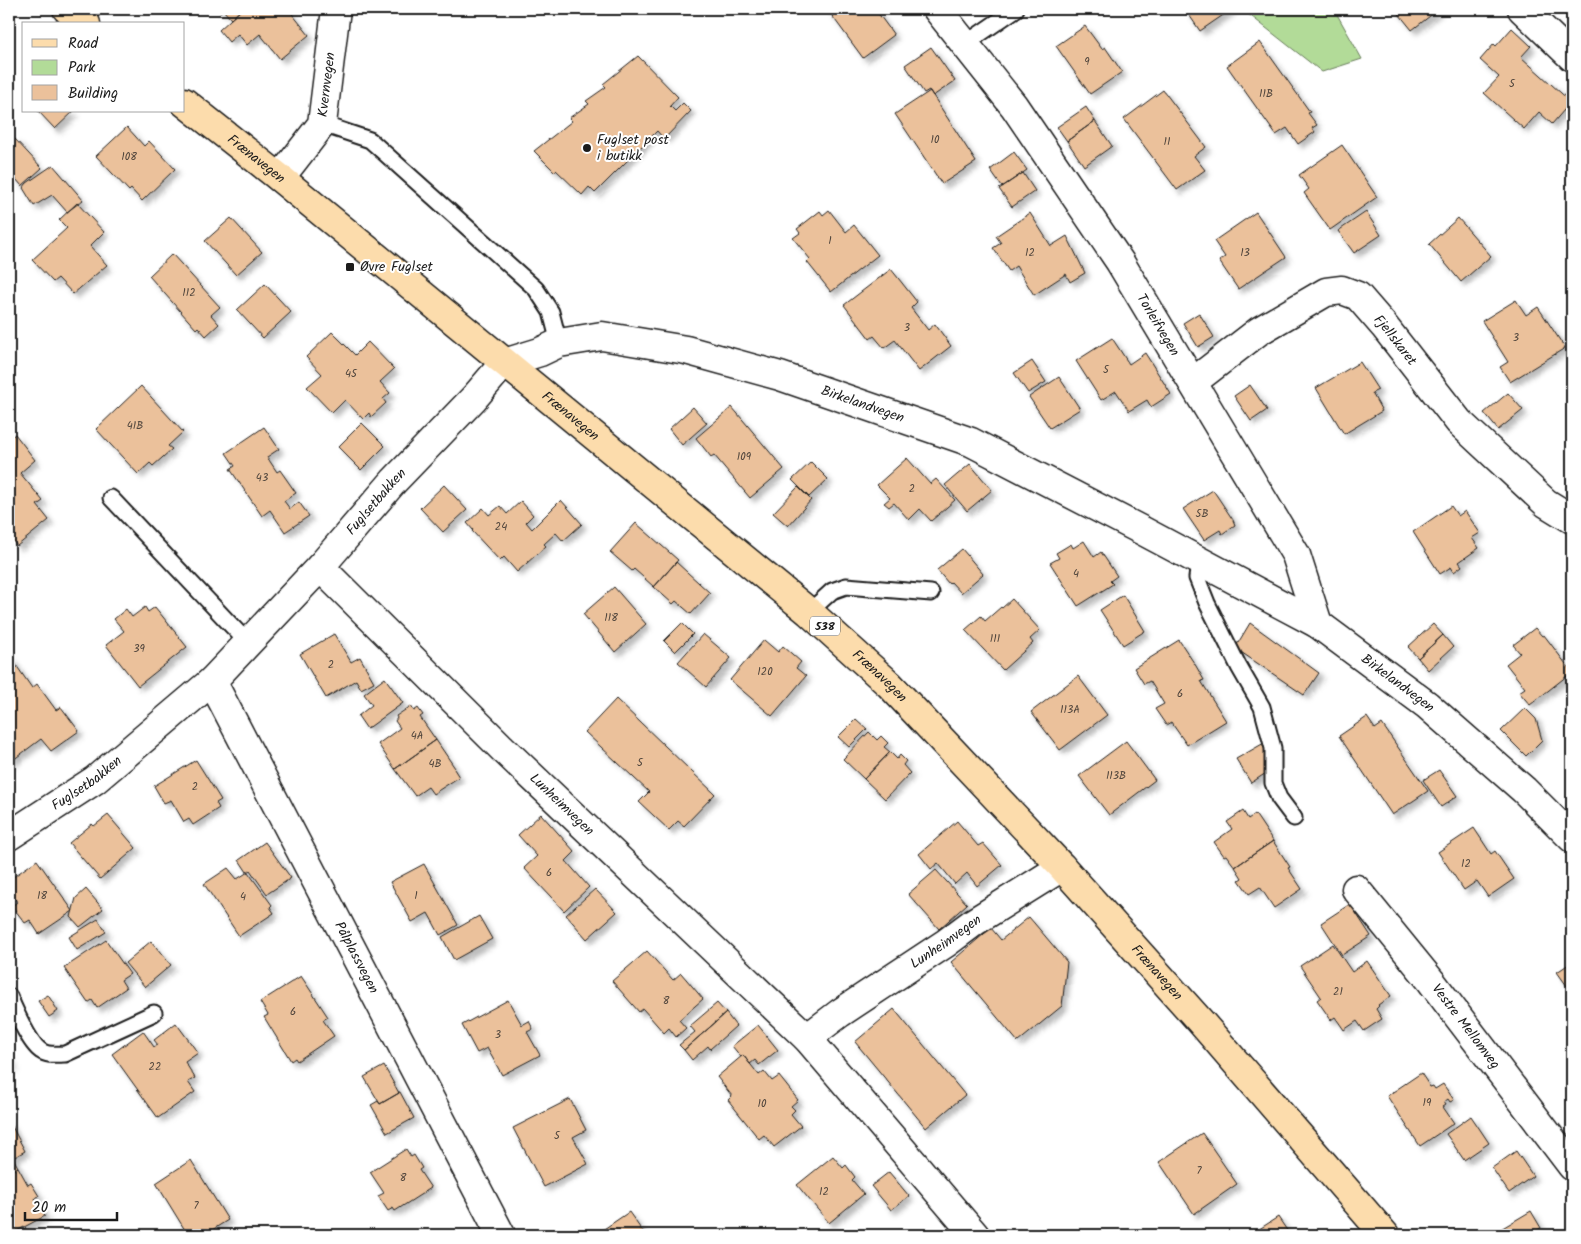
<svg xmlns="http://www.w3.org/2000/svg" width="1581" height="1244" font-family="Kalam,sans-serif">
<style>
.green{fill:#b2db98;stroke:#677c5a}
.building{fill:#ebc19b;stroke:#1c1c1c;filter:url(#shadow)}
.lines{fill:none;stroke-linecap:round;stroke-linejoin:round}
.service-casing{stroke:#1c1c1c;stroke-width:19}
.minor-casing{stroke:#1c1c1c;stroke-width:31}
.primary-casing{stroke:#1c1c1c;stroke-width:31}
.service{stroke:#fff;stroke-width:15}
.minor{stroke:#fff;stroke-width:28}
.primary{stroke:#fcdcac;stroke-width:28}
.poi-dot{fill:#1c1c1c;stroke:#fff;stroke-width:2}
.labels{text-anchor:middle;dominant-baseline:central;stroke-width:4;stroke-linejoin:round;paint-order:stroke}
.number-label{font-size:11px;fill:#50453c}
.shield{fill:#fff;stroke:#606060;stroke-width:1}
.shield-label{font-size:12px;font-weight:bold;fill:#1c1c1c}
.street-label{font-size:14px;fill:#1c1c1c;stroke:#fff}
.poi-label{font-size:14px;fill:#1c1c1c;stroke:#fff;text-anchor:start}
</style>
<defs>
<filter id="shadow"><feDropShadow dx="4.5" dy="4.5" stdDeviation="2.5" flood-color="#0004"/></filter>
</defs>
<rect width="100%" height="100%" fill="#fff"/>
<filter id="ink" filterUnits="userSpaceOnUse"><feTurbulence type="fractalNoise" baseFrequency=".02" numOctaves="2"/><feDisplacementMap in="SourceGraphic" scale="10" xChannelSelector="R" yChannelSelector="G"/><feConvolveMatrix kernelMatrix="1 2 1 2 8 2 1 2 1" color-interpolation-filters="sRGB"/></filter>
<g filter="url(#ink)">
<!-- green -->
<path class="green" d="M1242 9H1334L1362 59 1322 72Z"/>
<!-- building -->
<path class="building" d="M217 9H242L231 19 223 10 221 12Z
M242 9 289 10 309 35 280 59 260 34 247 45 238 34 229 42 219 30Z
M827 9H871L872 11 875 9 894 35 863 58Z
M1185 9H1232L1200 31Z
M1395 9H1439L1412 30Z
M1085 26 1102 49 1105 47 1122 72 1090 94 1056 46Z
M1512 28 1531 46 1521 57 1571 102 1552 124 1539 112 1524 129 1484 93 1499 77 1480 60 1494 44 1496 46Z
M1260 42 1310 112 1308 113 1317 125 1312 128 1315 132 1298 144 1287 128 1276 135 1227 66Z
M931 47 955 81 933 96 929 90 924 93 905 65Z
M638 56 678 97 670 106 675 111 683 103 691 111 664 139 657 131 595 193 589 187 582 195 556 170 555 172 534 151 572 121 569 118 589 104 586 101 606 87 603 84Z
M1163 90 1206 147 1194 156 1205 170 1177 190 1124 119Z
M930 91 976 162 942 184 895 114Z
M1086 107 1095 121 1067 141 1057 127Z
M38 111H74L55 129Z
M1095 121 1112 146 1084 166 1067 141Z
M127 127 144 146 149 141 175 169 142 201 131 189 129 191 96 156Z
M15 139 42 168 22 186 9 171V145Z
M1342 145 1377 197 1330 230 1304 193 1309 189 1299 175Z
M1014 152 1027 170 1002 187 990 170Z
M53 165 83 200 67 212 52 195 34 206 23 188 27 183Z
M1023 173 1035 191 1012 207 999 189Z
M77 203 104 232 90 246 107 265 73 294 58 278 53 282 32 260 67 228 59 220Z
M829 210 846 232 854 225 878 255 831 292 807 262 810 259 793 238 800 233 797 229 820 211 823 215Z
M1256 212 1286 257 1238 289 1219 261 1225 257 1214 241Z
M1366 212 1381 235 1354 253 1338 231Z
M1030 213 1051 246 1067 236 1085 273 1070 282 1066 274 1034 295 1016 266 1009 271 993 248 1001 243 996 236Z
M231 218 262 252 236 275 205 241Z
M1458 218 1491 256 1461 282 1429 244Z
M172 254 220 307 211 315 219 324 206 336 198 327 196 329 149 276Z
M891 269 917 302 911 308 928 330 935 324 951 346 919 371 895 340 884 348 874 336 870 339 844 305Z
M265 284 291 312 263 338 237 310Z
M1516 300 1526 315 1538 307 1565 348 1510 382 1500 367 1508 362 1482 321Z
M1199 313 1214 337 1198 347 1183 323Z
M332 332 355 355 368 342 394 369 380 382 390 393 383 399 386 403 371 417 369 413 363 419 345 400 332 413 307 387 322 374 306 357Z
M1112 338 1129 364 1145 353 1171 394 1151 407 1147 400 1129 411 1116 391 1101 400 1076 361Z
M1032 361 1046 382 1028 393 1014 373Z
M1360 362 1378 390 1372 393 1382 411 1344 434 1316 388Z
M1059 377 1080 409 1050 428 1029 397Z
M1250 385 1267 410 1251 421 1234 396Z
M141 386 183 432 168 446 172 449 153 466 150 463 138 474 96 429Z
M1508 393 1523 410 1498 430 1484 413Z
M693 407 707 423 682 445 669 429Z
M732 407 784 469 750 498 714 455 711 457 696 438Z
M362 423 385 446 361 470 338 447Z
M264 427 279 449 267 457 277 472 280 470 296 493 284 501 290 509 299 502 309 516 285 532 270 510 262 516 230 469 235 466 226 453Z
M15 434 35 460 20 473 43 501 37 505 49 520 17 546 9 536V439Z
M907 458 930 484 936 479 955 500 931 521 920 509 909 520 894 503 889 507 884 503 890 498 877 485Z
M811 462 828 479 809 497 792 480Z
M970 464 992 490 967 511 945 485Z
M444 485 467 510 443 532 420 508Z
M798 487 811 500 788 526 773 513Z
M1213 490 1233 520 1235 525 1222 534 1220 530 1204 540 1183 509Z
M561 500 582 524 563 541 556 533 544 544 546 546 517 572 504 557 500 561 472 531 473 530 467 523 483 508 489 515 500 506 507 514 521 501 533 515 526 522 532 529Z
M1451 506 1458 516 1465 511 1480 533 1472 538 1479 548 1459 562 1462 566 1454 572 1451 567 1440 574 1413 532Z
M636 523 678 560 654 587 634 569 632 571 610 552Z
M1084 541 1094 557 1101 552 1117 576 1110 581 1113 584 1078 606 1050 563 1059 558 1056 553 1071 544 1073 548Z
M962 549 983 574 961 593 951 582 949 584 937 570Z
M676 562 710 593 691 614 676 601 673 604 654 587Z
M614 587 646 624 615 652 583 614Z
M1123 595 1145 631 1123 645 1100 610Z
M1012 599 1040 630 1030 639 1033 643 1003 670 965 630 981 616 985 621 1001 607 1002 608Z
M145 607 148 612 155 607 187 647 138 686 106 645 124 631 114 619 126 609 132 617Z
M682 623 693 634 675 652 664 641Z
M1250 623 1319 673 1304 695 1235 648Z
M1433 624 1443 635 1418 658 1408 647Z
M1535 628 1542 636 1544 635 1572 672 1530 705 1519 692 1525 688 1506 664 1520 653 1513 645Z
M334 634 351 662 360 657 374 682 361 689 356 680 326 698 300 654Z
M703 634 731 658 706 687 678 662Z
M1443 635 1453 647 1428 670 1418 658Z
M764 640 778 652 783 646 801 662 796 668 806 676 772 716 730 680Z
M1179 640 1196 666 1204 680 1201 681 1226 721 1187 745 1171 722 1166 725 1155 709 1164 704 1150 681 1144 684 1134 668Z
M9 655 32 688 37 684 56 710 61 707 79 731 51 751 41 739 9 763V746L10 748 14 746 9 739Z
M1078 676 1107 715 1060 750 1031 712Z
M385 678 403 703 367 729 358 716 372 705 364 694Z
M616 699 715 794 684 826 678 821 669 830 639 802 649 792 585 732Z
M411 706 414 711 418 708 423 715 420 717 436 740 395 769 378 744 400 728 395 721 397 718 396 716Z
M1525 708 1536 719 1542 740 1526 756 1501 731Z
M1367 717 1375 729 1382 724 1428 791 1392 815 1339 736Z
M856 719 867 729 849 747 838 737Z
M869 732 877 740 881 736 888 743 884 747 890 752 864 779 843 759Z
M436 740 455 768 454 769 459 777 433 794 428 787 415 796 395 769Z
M1126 741 1155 780 1109 815 1079 776Z
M1264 743 1266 773 1251 783 1236 759Z
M890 752 897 759 900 755 906 761 903 765 910 773 885 799 864 779Z
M196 760 221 800 216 803 219 808 193 825 189 819 184 822 171 800 164 803 154 786Z
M1439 770 1457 796 1441 807 1423 780Z
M1243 811 1248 819 1255 814 1273 841 1235 867 1226 855 1224 856 1214 842 1232 829 1227 822Z
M541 814 575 852 566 861 589 887 564 911 524 868 537 856 518 835Z
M108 815 136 848 100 879 69 843 92 824 94 826Z
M957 821 978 846 983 843 1002 865 977 886 967 873 955 884 938 863 931 869 919 854Z
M1474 828 1491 854 1495 851 1514 879 1488 897 1477 881 1464 890 1438 852Z
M1273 841 1290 867 1288 868 1302 889 1274 908 1260 887 1249 894 1239 880 1242 878 1235 867Z
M265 842 291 878 267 894 250 870 247 872 239 860Z
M37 860 73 911 39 934 30 920 25 923 12 906 17 902 9 889V880Z
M424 864 458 925 440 935 428 913 412 922 390 882Z
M228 868 237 879 248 872 272 905 270 907 274 913 239 936 204 884Z
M936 870 967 904 939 929 908 894Z
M86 889 103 909 80 927 71 917 76 898Z
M595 889 617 912 587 939 566 915Z
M1350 904 1371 936 1342 955 1321 923Z
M479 916 492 939 454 960 442 937Z
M1029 917 1067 962 1062 1006 1018 1042 951 962 991 928 1001 940Z
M98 919 106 932 77 950 69 937Z
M106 940 130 974 121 980 126 988 97 1008 92 1000 88 1003 64 968Z
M151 941 171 965 145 987 125 963Z
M1333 944 1352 972 1367 961 1391 996 1378 1005 1379 1006 1376 1009 1382 1019 1364 1031 1357 1021 1344 1030 1335 1017 1331 1020 1317 1000 1321 997 1300 966Z
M647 951 673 980 681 973 703 999 679 1020 686 1028 676 1037 669 1028 664 1033 643 1009 639 1012 612 981Z
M1572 962V993L1557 972Z
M301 976 328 1017 323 1020 334 1036 297 1061 295 1058 291 1061 264 1017 268 1015 260 1002Z
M48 995 58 1011 49 1017 38 1001Z
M508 1000 522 1025 529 1021 533 1029 527 1032 540 1055 502 1075 487 1048 477 1053 462 1025Z
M717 1003 726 1013 684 1050 679 1045 695 1032 690 1026Z
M894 1009 965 1095 926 1128 855 1042Z
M726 1013 736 1026 710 1049 708 1046 692 1060 684 1050Z
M176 1023 198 1053 185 1062 195 1078 188 1082 195 1092 158 1118 112 1054 143 1031 154 1047 158 1045 154 1040Z
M758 1025 778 1050 759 1065 755 1060 750 1064 743 1055 741 1057 732 1046Z
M9 1055 13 1066 9 1067Z
M743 1055 759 1075 764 1071 772 1081 779 1076 798 1100 791 1106 795 1110 791 1114 801 1126 774 1147 764 1135 759 1139 728 1100 732 1096 717 1077Z
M384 1066 399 1093 380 1104 364 1077Z
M1421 1073 1430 1087 1433 1086 1435 1089 1443 1084 1454 1100 1450 1102 1448 1099 1444 1102 1446 1105 1443 1107 1454 1123 1420 1146 1387 1096Z
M398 1092H400L414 1118 387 1133 371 1105 378 1101 380 1104 399 1093Z
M570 1099 586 1130 573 1137 588 1164 544 1187 513 1128Z
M1471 1116 1489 1143 1464 1160 1446 1134Z
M9 1121 25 1151 13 1158 18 1167 9 1173Z
M1202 1133 1237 1184 1194 1214 1159 1162Z
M406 1149 411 1157 414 1155 422 1168 419 1170 431 1188 395 1211 393 1208 388 1211 378 1196 384 1193 370 1172Z
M1516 1151 1533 1176 1509 1193 1492 1168Z
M833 1156 843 1168 846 1165 855 1177 852 1180 864 1194 829 1223 797 1185Z
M191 1160 228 1220 204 1235H188L156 1183Z
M18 1167 28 1185 31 1183 39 1196 35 1198 45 1216 9 1235V1173Z
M889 1172 909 1196 891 1210 871 1186Z
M1531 1211 1541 1228 1532 1233 1534 1235H1495L1494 1233Z
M629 1212 645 1235H595Z
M1278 1217 1290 1235H1250Z"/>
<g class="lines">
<defs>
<path id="service" d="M965 44 1016 9
M322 124 370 140 536 289 551 312 559 343
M111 498 248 643
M1199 561 1197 578 1207 603 1239 667 1262 707 1273 748V783L1279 798 1294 818
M809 612 832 591 846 586 931 593
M9 996C15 1010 29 1043 41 1051 48 1056 57 1054 65 1054L154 1013"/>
<g id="minor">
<path id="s1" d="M937 9 1014 106 1120 262 1296 555 1318 624"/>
<path d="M1522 9 1572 57"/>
<path id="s2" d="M280 178 322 124 336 9"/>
<path id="s3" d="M1193 382 1259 331 1326 292 1342 290 1358 296 1384 326 1459 422 1546 503 1572 519"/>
<path id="s4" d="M320 567 502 748 807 1038 975 1235"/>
<path id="s5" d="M212 681 501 1235"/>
<path id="s6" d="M9 836 95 780 212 681 320 567 394 481 474 398 504 363 540 352 559 343 602 336 686 350 780 376 971 442 1143 531 1318 624 1427 705 1524 790 1572 838"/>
<path id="s7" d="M1356 889 1431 981 1572 1166"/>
<path id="s8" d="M807 1038 840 1013 946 943 974 922 1062 867"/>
</g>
<g id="primary">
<path d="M67 9 86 24"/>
<path id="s9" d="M184 102 280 178 809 612 889 684 1062 867 1200 1021 1385 1235"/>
</g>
</defs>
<!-- service casing -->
<use href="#service" class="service-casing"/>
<!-- minor casing -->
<use href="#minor" class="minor-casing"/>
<!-- primary casing -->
<use href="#primary" class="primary-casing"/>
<!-- service -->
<use href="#service" class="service"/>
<!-- minor -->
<use href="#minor" class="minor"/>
<!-- primary -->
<use href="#primary" class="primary"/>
</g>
</g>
<!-- markers -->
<g class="poi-dot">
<circle cx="587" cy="148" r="5"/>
<rect x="345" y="262" width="10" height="10" rx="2.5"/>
</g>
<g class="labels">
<!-- number labels -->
<g class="number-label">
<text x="1087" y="62">9</text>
<text x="1512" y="84">5</text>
<text x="1266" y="94">11B</text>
<text x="935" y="140">10</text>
<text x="1167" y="142">11</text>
<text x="129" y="157">108</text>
<text x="830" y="241">1</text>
<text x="1030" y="253">12</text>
<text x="1245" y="253">13</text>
<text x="189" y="293">112</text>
<text x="907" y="328">3</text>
<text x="1516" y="338">3</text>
<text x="1106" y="370">5</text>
<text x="351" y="374">45</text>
<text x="135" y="426">41B</text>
<text x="744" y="457">109</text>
<text x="262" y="478">43</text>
<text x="912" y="489">2</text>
<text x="1202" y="514">5B</text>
<text x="501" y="527">24</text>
<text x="1076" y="574">4</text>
<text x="611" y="618">118</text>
<text x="995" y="639">111</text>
<text x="139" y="649">39</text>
<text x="331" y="665">2</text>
<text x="765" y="672">120</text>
<text x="1180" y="694">6</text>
<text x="1070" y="710">113A</text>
<text x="417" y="736">4A</text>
<text x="640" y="763">5</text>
<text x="435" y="764">4B</text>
<text x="1116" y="776">113B</text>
<text x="195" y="787">2</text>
<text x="1466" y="864">12</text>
<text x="549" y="873">6</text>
<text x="42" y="896">18</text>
<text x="416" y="896">1</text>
<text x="243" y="897">4</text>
<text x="1338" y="992">21</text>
<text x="666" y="1001">8</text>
<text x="293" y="1012">6</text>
<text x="498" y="1035">3</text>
<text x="155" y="1067">22</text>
<text x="1427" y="1103">19</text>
<text x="762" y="1104">10</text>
<text x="557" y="1136">5</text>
<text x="1199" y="1171">7</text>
<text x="403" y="1178">8</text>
<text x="824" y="1192">12</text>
<text x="196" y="1206">7</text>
</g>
<!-- shield labels -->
<rect class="shield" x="810" y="616.5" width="30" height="19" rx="4"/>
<g class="shield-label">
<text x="825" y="626">538</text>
</g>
<!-- street labels -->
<g class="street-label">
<text stroke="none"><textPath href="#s2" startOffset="108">Kvernvegen</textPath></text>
<text stroke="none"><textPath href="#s9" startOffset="92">Frænavegen</textPath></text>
<text stroke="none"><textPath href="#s1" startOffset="386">Torleifvegen</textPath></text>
<text stroke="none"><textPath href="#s3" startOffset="252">Fjellskaret</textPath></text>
<text stroke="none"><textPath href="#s6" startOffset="1060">Birkelandvegen</textPath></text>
<text stroke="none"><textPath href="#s9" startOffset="498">Frænavegen</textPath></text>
<text stroke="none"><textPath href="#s6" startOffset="499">Fuglsetbakken</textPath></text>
<text stroke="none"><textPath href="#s9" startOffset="902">Frænavegen</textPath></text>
<text stroke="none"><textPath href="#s6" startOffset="1666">Birkelandvegen</textPath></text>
<text stroke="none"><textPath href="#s6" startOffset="94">Fuglsetbakken</textPath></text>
<text stroke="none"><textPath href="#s4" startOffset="339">Lunheimvegen</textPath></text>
<text stroke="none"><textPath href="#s8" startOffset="169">Lunheimvegen</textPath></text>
<text stroke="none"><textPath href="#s5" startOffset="312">Pålplassvegen</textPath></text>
<text stroke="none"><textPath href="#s9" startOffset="1308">Frænavegen</textPath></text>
<text stroke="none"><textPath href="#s7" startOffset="176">Vestre Mellomveg</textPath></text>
</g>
<!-- poi labels -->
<g class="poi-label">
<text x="597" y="140">Fuglset post<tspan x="597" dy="16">i butikk</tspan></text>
<text x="360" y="267">Øvre Fuglset</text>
</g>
</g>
<!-- margin -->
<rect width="1581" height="1244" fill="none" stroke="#fff" stroke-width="30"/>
<rect x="15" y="15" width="1551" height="1214" fill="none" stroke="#1c1c1c" stroke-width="2" filter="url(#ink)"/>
<!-- legend -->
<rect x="22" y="22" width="162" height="90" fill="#ffffff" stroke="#a4a4a4"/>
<rect x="32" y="39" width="25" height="8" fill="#fcdcac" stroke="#a4a4a4"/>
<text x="68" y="48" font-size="15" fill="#1c1c1c">Road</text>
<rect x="32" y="60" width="25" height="15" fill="#b2db98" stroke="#a4a4a4"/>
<text x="68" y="72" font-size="15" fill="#1c1c1c">Park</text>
<rect x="32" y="85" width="25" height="15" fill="#ebc19b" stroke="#a4a4a4"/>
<text x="68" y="98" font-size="15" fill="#1c1c1c">Building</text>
<!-- scale -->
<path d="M25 1212v8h92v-8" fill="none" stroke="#1c1c1c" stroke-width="2.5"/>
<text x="32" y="1212" font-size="15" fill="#1c1c1c" stroke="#ffffff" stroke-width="4" paint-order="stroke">20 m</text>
</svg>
